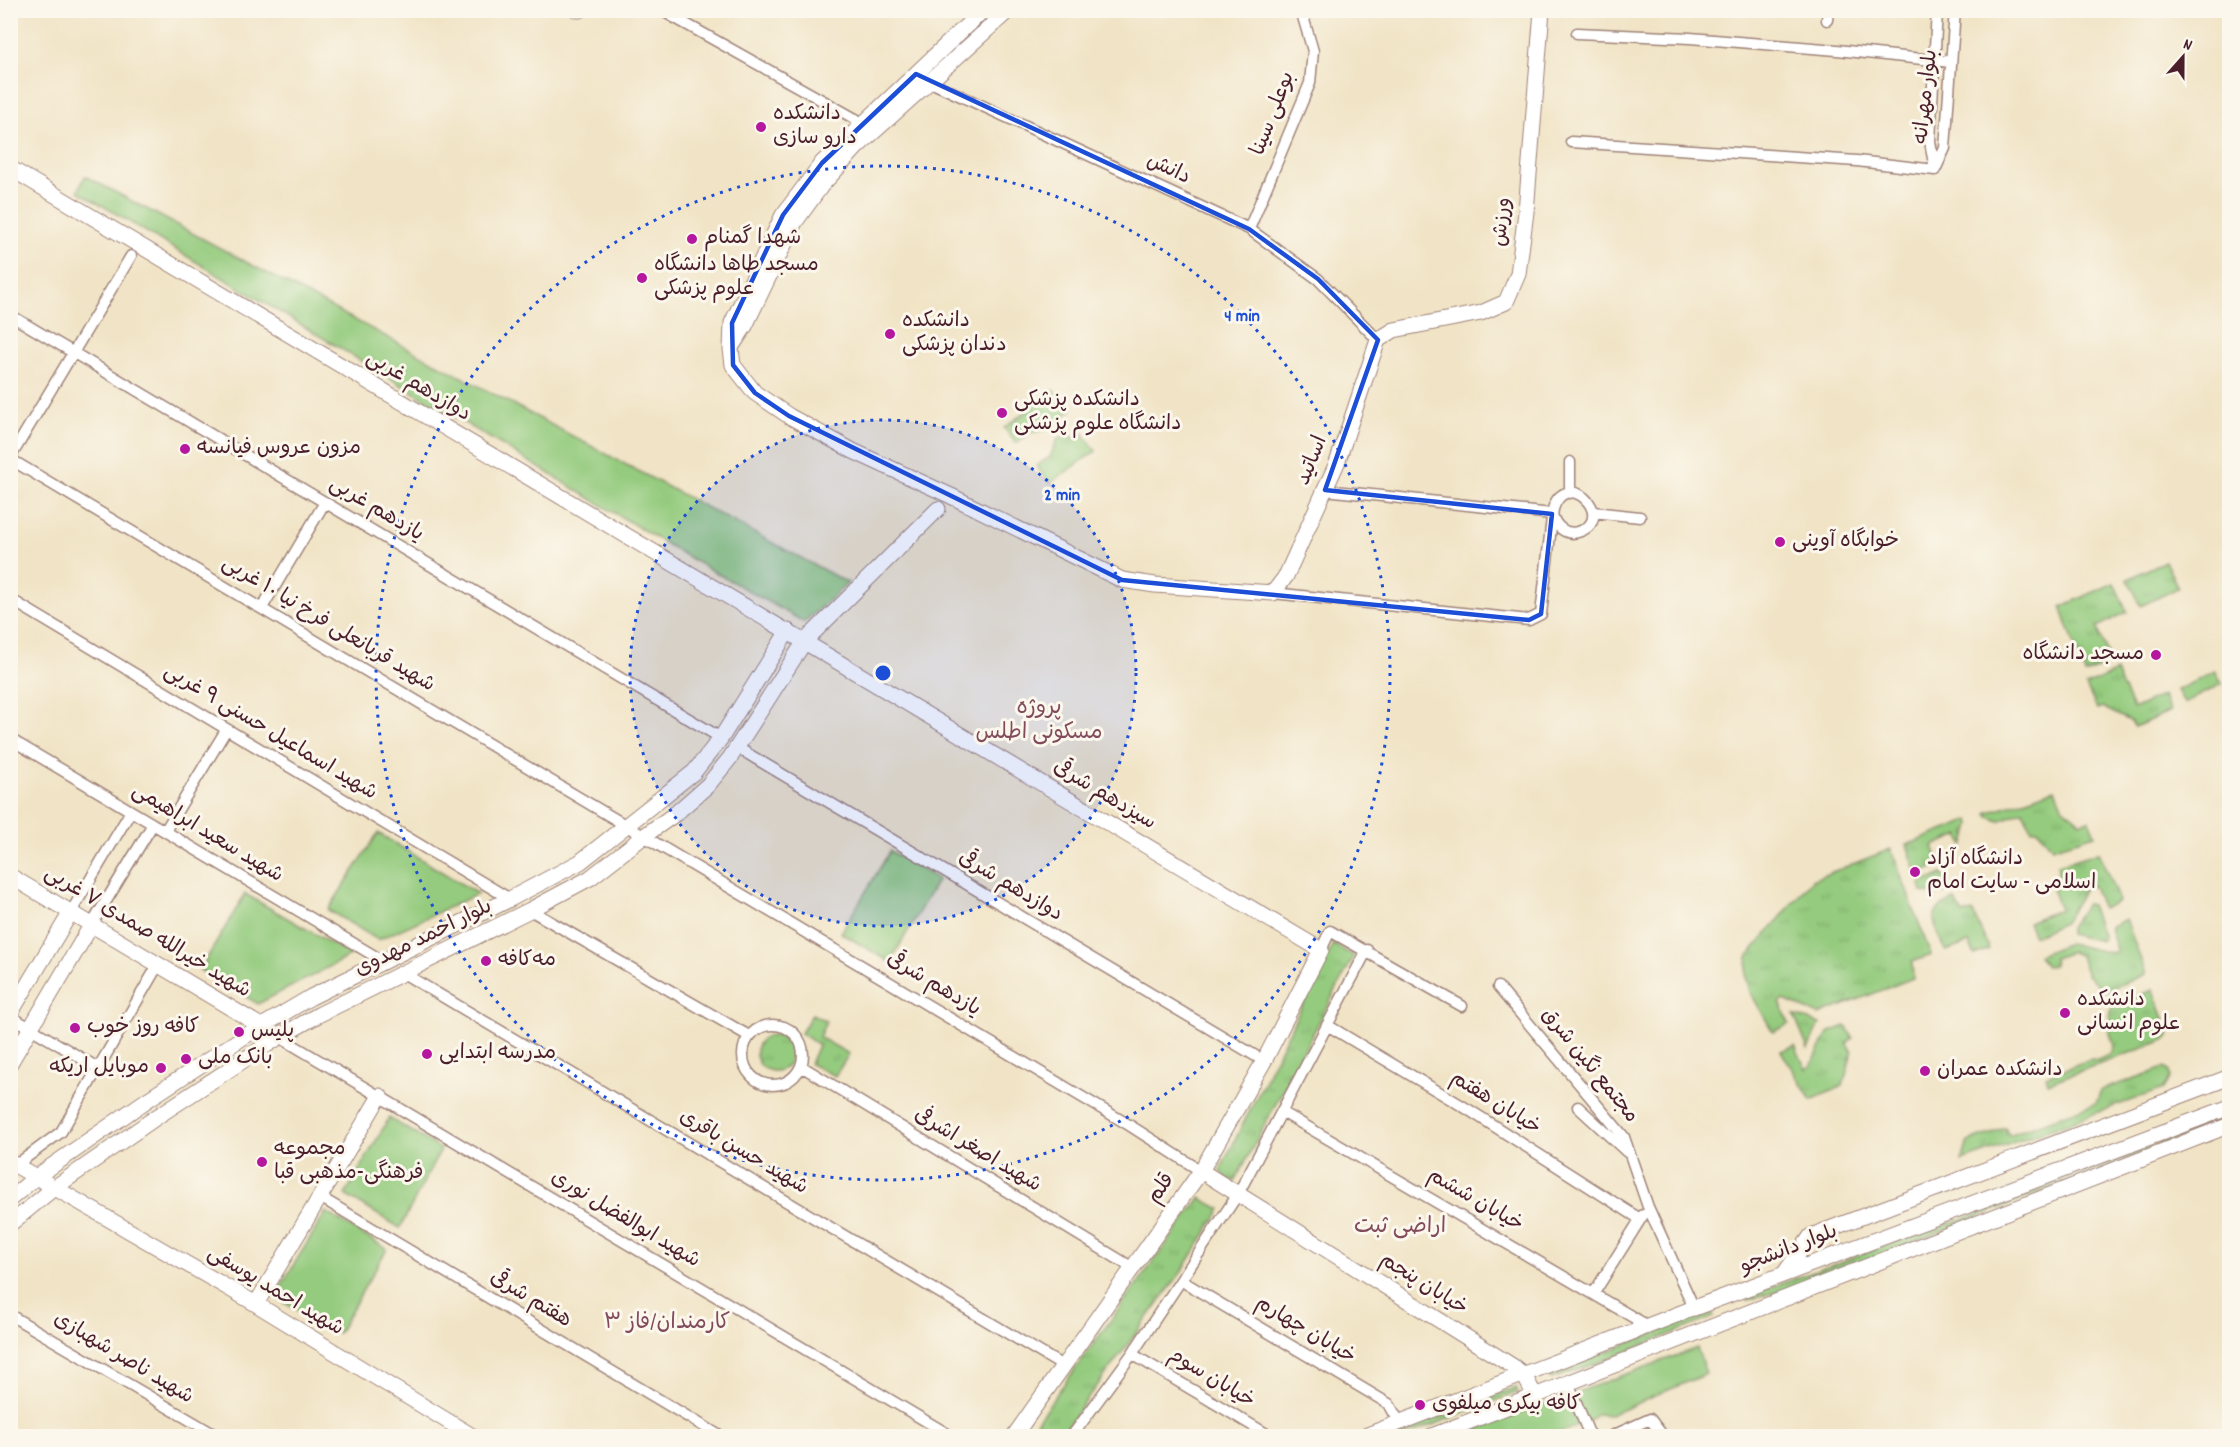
<svg xmlns="http://www.w3.org/2000/svg" width="2240" height="1447" font-family="Dekko,'Playpen Sans Arabic',sans-serif">
<style>
.grass{fill:url(#grass-tufts);stroke:#6f7554;stroke-width:1.5}
.park{fill:#94cb7e;stroke:#6f7554;stroke-width:1.5}
.lines{fill:none;stroke-linecap:round;stroke-linejoin:round}
.street-casing{stroke:#9e8278;stroke-width:13}
.secondary-casing{stroke:#9e8278;stroke-width:17}
.street{stroke:#fff;stroke-width:10}
.secondary{stroke:#fff;stroke-width:15}
.marked{fill:none;stroke:#1d4ed8;stroke-width:4.5;stroke-linejoin:round}
.ring{fill:none;stroke:#1d4ed8;stroke-width:3;stroke-dasharray:3 6}
.poi-dot{fill:#b5179e;stroke:#fbf7ec;stroke-width:2}
.labels{text-anchor:middle;dominant-baseline:central;stroke-width:6;stroke-linejoin:round;paint-order:stroke}
.street-label{font-size:21px;fill:#4a1f2b;stroke:#fbf7ec}
.poi-label{font-size:21px;fill:#4a1f2b;stroke:#fbf7ec;text-anchor:start}
.neighbourhood-label{font-size:22px;fill:#814b5b;stroke:#fbf7ec}
.centre{fill:#1d4ed8;stroke:#fbf7ec;stroke-width:3}
.ring-label{font-size:18px;text-anchor:middle;font-weight:bold;fill:#1d4ed8;stroke:#fbf7ec;stroke-width:6;stroke-linejoin:round;paint-order:stroke}
</style>
<defs>
<pattern id="grass-tufts" width="24" height="20" patternUnits="userSpaceOnUse" patternTransform="scale(1.5)"><rect width="24" height="20" fill="#94cb7e"/><path d="M3 7l-1-3M5 7V3M7 7l1-3M15 17l-1-3M17 17v-4M19 17l1-3" fill="none" stroke="#81ae6d"/></pattern>
</defs>
<rect width="100%" height="100%" fill="#fbf7ec"/>
<filter id="ink" filterUnits="userSpaceOnUse"><feTurbulence type="fractalNoise" baseFrequency=".0167" numOctaves="2"/><feDisplacementMap in="SourceGraphic" scale="12" xChannelSelector="R" yChannelSelector="G"/><feConvolveMatrix kernelMatrix="1 2 1 2 8 2 1 2 1" color-interpolation-filters="sRGB"/></filter>
<filter id="wash" filterUnits="userSpaceOnUse"><feTurbulence type="fractalNoise" baseFrequency=".008" numOctaves="4" result="noise"/><feDisplacementMap in="SourceGraphic" scale="24" xChannelSelector="R" yChannelSelector="G"/><feGaussianBlur stdDeviation="1.35" result="paint"/><feColorMatrix in="noise" values="0 0 0 0 0 0 0 0 0 0 0 0 0 0 0 0 0 1.4 0 .05"/><feComposite in="paint" operator="in"/></filter>
<g filter="url(#wash)">
<rect width="100%" height="100%" fill="#f1e4c6"/>
<!-- grass -->
<path class="grass" d="M1054 390 1072 410 1050 428 1030 433 1019 442H1015L1004 428Z
M1083 433 1096 451 1050 483 1036 466 1050 457 1057 440 1068 434 1074 438Z
M2165 561 2178 588 2141 606 2128 579Z
M2114 583 2127 612 2097 627 2111 663 2085 674 2061 607Z
M2215 671 2222 684 2184 703 2177 690Z
M2116 672 2133 709 2163 695 2170 711 2135 727 2130 721 2102 707 2097 709 2086 686Z
M2055 789 2062 806 2080 822 2089 820 2095 835 2052 848 2038 829 2032 830 2023 811 1999 821 1989 817 1987 813Z
M1970 820 1971 824 1964 846 1960 835 1933 846 1940 865 1917 874 1907 845Z
M1891 849 1931 955 1912 962 1913 978 1819 1015 1784 1000 1780 1002 1789 1024 1773 1032 1750 992 1746 977 1748 956 1812 880Z
M2099 852 2119 901 2102 909 2093 886H2086L2064 923 2034 936 2028 922 2060 909 2052 889 2058 886V865Z
M1943 874 1951 890 1936 895 1922 892 1920 884Z
M1955 900 1963 914 1973 912 1989 949 1975 955 1969 943 1946 951C1935 925 1922 912 1955 900Z
M2086 904 2091 905 2103 938 2100 941 2069 934V928Z
M2126 919 2146 974 2105 991 2087 975 2080 956 2072 952 2053 958 2054 965 2046 967 2039 955 2068 943 2111 953 2116 950 2110 927Z
M1333 944 1354 956 1235 1181 1229 1180 1220 1170Z
M2153 990 2169 1031V1036L2165 1040 2048 1083 2046 1076 2091 1059 2098 1060 2111 1054 2114 1046 2108 1026 2112 1006Z
M812 1014 826 1021 819 1037 849 1054 835 1076 810 1064 818 1045 801 1033Z
M1794 1015 1820 1024 1808 1049Z
M1846 1026 1853 1038 1847 1043 1852 1052 1843 1086 1811 1100 1781 1051 1795 1046 1806 1069 1811 1066 1829 1032Z
M756 1053a18 18 0 1 1 36 0a18 18 0 1 1-36 0Z
M2164 1068 2169 1071 2170 1077 2163 1089 1962 1161 1968 1142 2005 1128 2009 1135 2096 1103 2101 1090Z
M2229 1116V1119L1803 1285 1747 1300 1746 1296 1976 1214Z
M1200 1198 1221 1209 1183 1270 1060 1436H1026Z
M1711 1312 1714 1317 1595 1364 1551 1379 1548 1374Z
M1516 1387 1518 1392 1404 1436H1387Z"/>
<!-- park -->
<path class="park" d="M85 176 848 583 804 622 688 557 78 191Z
M378 833 478 894 378 940 328 910Z
M890 851 938 879 890 962 841 933Z
M245 894 352 955 258 1004 200 970Z
M389 1118 441 1149 400 1228 345 1195Z
M326 1212 387 1249 338 1333 274 1297Z
M1697 1348 1706 1374 1610 1415 1598 1414C1556 1445 1509 1436 1459 1436Z"/>
</g>
<g filter="url(#ink)">
<g class="lines">
<defs>
<path id="street" d="M661 10 868 126
M1827 20 1828 10
M1577 33 1690 38 1837 50 1951 62
M924 79 1249 229 1318 279 1378 340
M1571 142 1857 161 1935 170
M1935 170 1945 148 1955 10
M1935 170 1930 141 1937 10
M1249 229 1310 83 1313 51 1301 10
M10 315 721 738
M10 458 131 256
M10 459 1129 1125 1201 1171
M1325 490 1552 514
M1570 493V462
M1593 512 1640 517
M1273 593 1529 620 1541 614 1553 509C1566 467 1616 516 1581 531 1567 537 1555 527 1552 514
M10 599 510 899
M262 608 325 502
M10 739 383 961
M738 748 1264 1061
M165 831 226 730
M530 910 749 1036
M71 912 131 811
M92 924 153 824
M1321 950 1330 931 1462 1006
M403 973 1063 1366
M1498 987 1624 1137 1648 1207 1694 1308
M10 1016 98 1068
M1327 1025 1469 1110 1640 1219
M743 1055a30 30 0 1 1 60 0a30 30 0 1 1-60 0Z
M261 1026 951 1436
M801 1066 1133 1268
M1578 1107 1627 1152
M1282 1112 1648 1326
M16 1165 61 1132 158 965
M320 1197 720 1436
M1182 1281 1389 1404 1400 1423
M1594 1293 1643 1215
M10 1315 217 1436
M1132 1354 1270 1436
M1568 1383 1590 1436
M1072 1436 1132 1354 1238 1194 1367 950
M1612 1436 1650 1419 1663 1436"/>
<path id="secondary" d="M577 10H580
M983 10 822 163 783 215 732 323 731 349 733 365 755 393 789 416 853 451 951 496 1122 580 1155 585 1273 593 1286 576 1337 463 1378 340 1394 330 1481 313 1506 302 1518 274 1526 212 1542 10
M10 168 1321 950 1264 1061 1201 1171 1014 1436
M732 346 745 326 795 222 821 186 857 147 1009 10
M10 876 261 1026
M10 1014 71 912
M10 1063 92 924
M10 1162 256 1304 472 1436
M1201 1171 1514 1367 1524 1375 1535 1396
M10 1199 36 1177 147 1100 245 1036 311 997 510 899 580 862 694 772 721 738 788 631
M10 1224 54 1188 158 1116 279 1037 320 1014 530 910 590 878 644 836 675 814 708 785 730 758 805 641 938 509
M1784 1274 1811 1236 2230 1077
M256 1304 380 1096
M1365 1436 1694 1308 2230 1107
M1432 1436 2230 1125"/>
</defs>
<!-- street casing -->
<use href="#street" class="street-casing"/>
<!-- secondary casing -->
<use href="#secondary" class="secondary-casing"/>
<!-- street -->
<use href="#street" class="street"/>
<!-- secondary -->
<use href="#secondary" class="secondary"/>
</g>
</g>
<!-- marked area -->
<path class="marked" d="M916 74 1249 229 1318 279 1378 340 1325 490 1552 514 1541 614 1529 620 1122 580 789 416 755 393 733 365 732 323 783 215 822 163Z"/>
<!-- distance rings -->
<circle cx="883" cy="673" r="253" fill="#1d4ed8" fill-opacity=".12"/>
<g class="ring">
<circle cx="883" cy="673" r="253"/>
<circle cx="883" cy="673" r="507"/>
</g>
<!-- markers -->
<g class="poi-dot">
<circle cx="761" cy="127" r="6"/>
<circle cx="692" cy="239" r="6"/>
<circle cx="642" cy="278" r="6"/>
<circle cx="890" cy="334" r="6"/>
<circle cx="1002" cy="413" r="6"/>
<circle cx="185" cy="449" r="6"/>
<circle cx="1780" cy="542" r="6"/>
<circle cx="2156" cy="655" r="6"/>
<circle cx="1915" cy="872" r="6"/>
<circle cx="486" cy="961" r="6"/>
<circle cx="2065" cy="1013" r="6"/>
<circle cx="75" cy="1028" r="6"/>
<circle cx="239" cy="1032" r="6"/>
<circle cx="427" cy="1054" r="6"/>
<circle cx="186" cy="1059" r="6"/>
<circle cx="161" cy="1068" r="6"/>
<circle cx="1925" cy="1071" r="6"/>
<circle cx="262" cy="1162" r="6"/>
<circle cx="1420" cy="1405" r="6"/>
</g>
<g class="labels">
<!-- street labels -->
<g class="street-label">
<text transform="translate(1927 97) rotate(-84)">بلوار مهرانه</text>
<text transform="translate(1274 114) rotate(-69)">بوعلی سینا</text>
<text transform="translate(1168 170) rotate(25)">دانش</text>
<text transform="translate(1503 222) rotate(-84)">ورزش</text>
<text transform="translate(418 387) rotate(31)">دوازدهم غربی</text>
<text transform="translate(1313 461) rotate(-68)">اساتید</text>
<text transform="translate(376 510) rotate(31)">یازدهم غربی</text>
<text transform="translate(328 625) rotate(31)">شهید قربانعلی فرخ نیا ۱۰ غربی</text>
<text transform="translate(270 733) rotate(31)">شهید اسماعیل حسنی ۹ غربی</text>
<text transform="translate(1104 796) rotate(31)">سیزدهم شرقی</text>
<text transform="translate(207 834) rotate(31)">شهید سعید ابراهیمی</text>
<text transform="translate(1010 887) rotate(31)">دوازدهم شرقی</text>
<text transform="translate(147 933) rotate(31)">شهید خیرالله صمدی ۷ غربی</text>
<text transform="translate(424 939) rotate(-26)">بلوار احمد مهدوی</text>
<text transform="translate(933 985) rotate(31)">یازدهم شرقی</text>
<text transform="translate(1589 1066) rotate(51)">مجتمع نگین شرق</text>
<text transform="translate(1495 1104) rotate(32)">خیابان هفتم</text>
<text transform="translate(977 1151) rotate(31)">شهید اصغر اشرفی</text>
<text transform="translate(743 1153) rotate(31)">شهید حسن باقری</text>
<text transform="translate(1162 1189) rotate(-55)">قلم</text>
<text transform="translate(1475 1201) rotate(30)">خیابان ششم</text>
<text transform="translate(625 1220) rotate(31)">شهید ابوالفضل نوری</text>
<text transform="translate(1789 1250) rotate(-21)">بلوار دانشجو</text>
<text transform="translate(1423 1285) rotate(32)">خیابان پنجم</text>
<text transform="translate(275 1292) rotate(31)">شهید احمد یوسفی</text>
<text transform="translate(530 1300) rotate(31)">هفتم شرقی</text>
<text transform="translate(1305 1331) rotate(31)">خیابان چهارم</text>
<text transform="translate(123 1359) rotate(31)">شهید ناصر شهبازی</text>
<text transform="translate(1211 1379) rotate(31)">خیابان سوم</text>
</g>
<!-- poi labels -->
<g class="poi-label">
<text x="773" y="115">دانشکده<tspan x="773" dy="24">دارو سازی</tspan></text>
<text x="704" y="239">شهدا گمنام</text>
<text x="654" y="266">مسجد طاها دانشگاه<tspan x="654" dy="24">علوم پزشکی</tspan></text>
<text x="902" y="322">دانشکده<tspan x="902" dy="24">دندان پزشکی</tspan></text>
<text x="1014" y="401">دانشکده پزشکی<tspan x="1014" dy="24">دانشگاه علوم پزشکی</tspan></text>
<text x="197" y="449">مزون عروس فیانسه</text>
<text x="1792" y="542">خوابگاه آوینی</text>
<text x="2144" y="655" text-anchor="end">مسجد دانشگاه</text>
<text x="1927" y="860">دانشگاه آزاد<tspan x="1927" dy="24">اسلامی - سایت امام</tspan></text>
<text x="498" y="961">مه‌کافه</text>
<text x="2077" y="1001">دانشکده<tspan x="2077" dy="24">علوم انسانی</tspan></text>
<text x="87" y="1028">کافه روز خوب</text>
<text x="251" y="1032">پلیس</text>
<text x="439" y="1054">مدرسه ابتدایی</text>
<text x="198" y="1059">بانک ملی</text>
<text x="149" y="1068" text-anchor="end">موبایل اریکه</text>
<text x="1937" y="1071">دانشکده عمران</text>
<text x="274" y="1150">مجموعه<tspan x="274" dy="24">فرهنگی-مذهبی قبا</tspan></text>
<text x="1432" y="1405">کافه بیکری میلفوی</text>
</g>
<!-- neighbourhood labels -->
<g class="neighbourhood-label">
<text x="1039" y="708">پروژه<tspan x="1039" dy="25">مسکونی اطلس</tspan></text>
<text x="1400" y="1227">اراضی ثبت</text>
<text x="667" y="1323">کارمندان/فاز ۳</text>
</g>
</g>
<circle cx="883" cy="673" r="9" class="centre"/>
<g class="ring-label">
<text x="1242" y="321">4 min</text>
<text x="1062" y="500">2 min</text>
</g>
<!-- margin -->
<rect width="2240" height="1447" fill="none" stroke="#fbf7ec" stroke-width="36"/>
<!-- north arrow -->
<g transform="translate(2183 57) rotate(21)" stroke="#fbf7ec" stroke-width="4.5" paint-order="stroke">
<path d="M0-4.5L10 22L0 15L-10 22Z" fill="#4a1f2b"/>
<text y="-9" font-size="16" font-weight="bold" text-anchor="middle" fill="#4a1f2b">N</text>
</g>
</svg>
